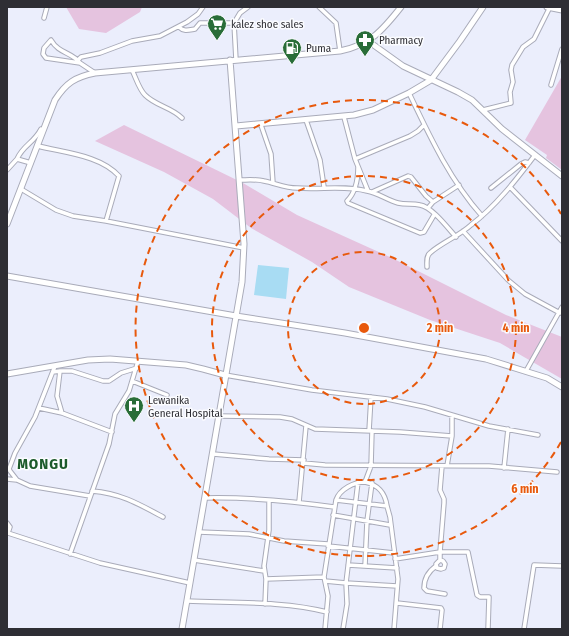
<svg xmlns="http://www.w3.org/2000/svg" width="569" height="636" font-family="'Fira Sans Condensed',sans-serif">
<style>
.green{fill:#e5c3df}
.water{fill:#a8dcf3}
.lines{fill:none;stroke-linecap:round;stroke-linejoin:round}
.street-casing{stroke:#a9abb9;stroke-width:5.5}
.secondary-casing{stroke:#a9abb9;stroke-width:7}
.street{stroke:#fff;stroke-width:3.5}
.secondary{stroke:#fff;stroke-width:5}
.ring{fill:none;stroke:#e8590c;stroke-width:2;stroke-dasharray:7 5}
.labels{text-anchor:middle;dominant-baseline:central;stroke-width:3;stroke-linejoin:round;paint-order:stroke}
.poi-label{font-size:11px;fill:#2e2e34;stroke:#fbfcff;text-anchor:start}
.district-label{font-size:15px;font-weight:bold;letter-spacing:1px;fill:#1d5b2b;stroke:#fbfcff}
.centre{fill:#e8590c;stroke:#fbfcff;stroke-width:2}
.ring-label{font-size:12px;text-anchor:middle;font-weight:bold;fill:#e8590c;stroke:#fbfcff;stroke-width:3;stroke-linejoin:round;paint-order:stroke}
</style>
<rect width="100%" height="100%" fill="#ebeefc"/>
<!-- green -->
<path class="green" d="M66 7H142L140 12 106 33 79 29Z
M562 76V170L546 158 547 155 525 140Z
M124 125 243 183 297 215 392 258 506 315 562 337V379L500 343 430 320 349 287 312 262 251 228 213 199 164 172 95 141Z"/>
<!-- water -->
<path class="water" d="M258 265 289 268 286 299 254 295Z"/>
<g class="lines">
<defs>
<path id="street" d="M319 7 336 23 340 51
M44 18 47 7
M179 27C184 32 189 30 195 29L200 23H234
M78 60 81 57 100 53 132 41 160 36 187 22 198 14 203 7
M236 60 234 23 240 13 248 7
M80 63C72 52 59 54 51 40L44 48 43 54 46 58 80 63 95 73
M132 70C136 78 139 89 145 95 156 106 171 107 182 118
M551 85 562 49
M409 93C430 137 450 180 482 216
M483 110 511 103 510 92 513 82 511 70 512 65 523 47 534 39 550 7
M344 117 355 159 368 191
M306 120 320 160 324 187
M261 125 271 154 273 183
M38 146C65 153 100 155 119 176L106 221
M17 159C23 145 34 143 41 129
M355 159 410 136 418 131 424 125
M358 167C358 180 356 192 347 201L348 203 420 233 424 232 434 215
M7 170 17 159 31 163
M239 180C247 180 256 179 264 181 275 183 285 188 297 188 320 190 344 185 367 191 378 193 387 200 398 203 406 205 412 203 420 205 432 207 447 227 456 237
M510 187 562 241
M491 188 521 164 525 162 529 163
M21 189 56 210 73 216 106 221 244 248
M372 192 408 176 411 177 426 196 433 202
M428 208 433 202 459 185
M463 231 508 280 525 294 560 313
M427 267C427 262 426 256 430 253 441 243 459 236 471 225 496 206 516 180 535 155
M60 371H72L103 381H109L121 373 137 368
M526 371 562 307
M53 372 60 371 57 396 62 413
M225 375 312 390 387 399 425 407 489 426 538 435
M132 381 167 395
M39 408 62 413 112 432
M219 416 280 417 292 419 315 429 400 432 452 436
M369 431 371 397
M213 454 269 459 304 460
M303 463 325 465 489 466 557 472
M447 466 452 436V415
M504 468 508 429
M7 479 17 480 30 486 90 496
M17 480 10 471 9 469 15 453 35 417 55 366
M365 482C379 485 385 493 387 506
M92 491C120 493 139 504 163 517
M205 498C249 497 291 501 334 507
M336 500 387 506 390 517 398 579 394 629
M299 502 306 426
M333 515 390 525
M7 523 10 527 8 533 100 563 190 583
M199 532 249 534 284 541 328 544
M328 546 394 553
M70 554 109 444 115 414 129 391 138 361
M395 559 440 552 444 503V499L440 490 442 466
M194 560 264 571
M440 560 443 561 445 564 444 568 441 569 437 568 436 564 440 560V552H468L477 595 480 597H489L488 629
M348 565 397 568
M365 566 367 521 372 483
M436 566C429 571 424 579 424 588L427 591 445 594
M266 579 324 577
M325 581 346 583 358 482
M187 601C231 603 285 601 327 612
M397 603 441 608 442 610 440 629
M265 604 266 579 264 566 269 530V500
M325 629 328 596 324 577 336 500C340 489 354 482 365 482L371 466 372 431
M343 629 347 604 346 583 397 586
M524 629 534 565 562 566"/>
<path id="secondary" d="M547 7 562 10
M368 41 403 66 458 92 472 100 502 129 562 176
M236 126 354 115 373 110 409 93 431 80 460 41 483 7
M7 224 55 100C66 83 75 77 95 73L340 51C370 45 382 31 401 7
M7 276 236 316 345 333 486 359 547 378 562 387
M7 374 88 360 110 359 186 365 203 369 225 375
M182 629 242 282 244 244 230 60"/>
</defs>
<!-- street casing -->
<use href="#street" class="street-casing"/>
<!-- secondary casing -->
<use href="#secondary" class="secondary-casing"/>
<!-- street -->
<use href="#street" class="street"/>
<!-- secondary -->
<use href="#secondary" class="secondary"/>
</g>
<!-- distance rings -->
<g class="ring">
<circle cx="364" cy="328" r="76"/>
<circle cx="364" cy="328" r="152"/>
<path d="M561 442A228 228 0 1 1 561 214"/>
</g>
<!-- icons -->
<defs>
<symbol id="supermarket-pin" viewBox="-11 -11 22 30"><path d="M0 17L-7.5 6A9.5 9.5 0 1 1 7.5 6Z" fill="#296d38" stroke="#fbfcff"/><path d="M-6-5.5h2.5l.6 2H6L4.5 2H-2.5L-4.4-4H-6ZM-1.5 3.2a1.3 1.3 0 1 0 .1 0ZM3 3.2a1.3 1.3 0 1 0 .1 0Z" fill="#fff"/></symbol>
<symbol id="pharmacy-pin" viewBox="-11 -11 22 30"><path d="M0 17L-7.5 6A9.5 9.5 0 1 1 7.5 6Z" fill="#296d38" stroke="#fbfcff"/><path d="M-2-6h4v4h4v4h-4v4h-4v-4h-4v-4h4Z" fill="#fff"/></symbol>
<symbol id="fuel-pin" viewBox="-11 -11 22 30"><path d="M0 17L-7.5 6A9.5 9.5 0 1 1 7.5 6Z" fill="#296d38" stroke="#fbfcff"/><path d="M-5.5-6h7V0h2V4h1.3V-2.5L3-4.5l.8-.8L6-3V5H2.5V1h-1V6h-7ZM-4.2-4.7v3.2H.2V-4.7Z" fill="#fff"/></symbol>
<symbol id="hospital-pin" viewBox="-11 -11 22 30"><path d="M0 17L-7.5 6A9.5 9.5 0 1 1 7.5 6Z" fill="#296d38" stroke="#fbfcff"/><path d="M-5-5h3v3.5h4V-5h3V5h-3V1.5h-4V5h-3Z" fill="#fff"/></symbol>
</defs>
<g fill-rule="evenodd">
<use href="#supermarket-pin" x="206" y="13" width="22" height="30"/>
<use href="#pharmacy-pin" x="354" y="29" width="22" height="30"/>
<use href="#fuel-pin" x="281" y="37" width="22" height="30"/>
<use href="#hospital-pin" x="123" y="395" width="22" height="30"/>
</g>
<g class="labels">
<!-- poi labels -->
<g class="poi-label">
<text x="231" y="24">kalez shoe sales</text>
<text x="379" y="40">Pharmacy</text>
<text x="306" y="48">Puma</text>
<text x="148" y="400">Lewanika<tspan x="148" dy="13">General Hospital</tspan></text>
</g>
<!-- district labels -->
<g class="district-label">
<text x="43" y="464">MONGU</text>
</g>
</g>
<circle cx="364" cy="328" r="6" class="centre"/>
<g class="ring-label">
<text x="440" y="332">2 min</text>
<text x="516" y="332">4 min</text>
<text x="525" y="493">6 min</text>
</g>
<!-- border -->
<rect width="569" height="636" fill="none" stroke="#2e2e34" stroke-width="16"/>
</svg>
